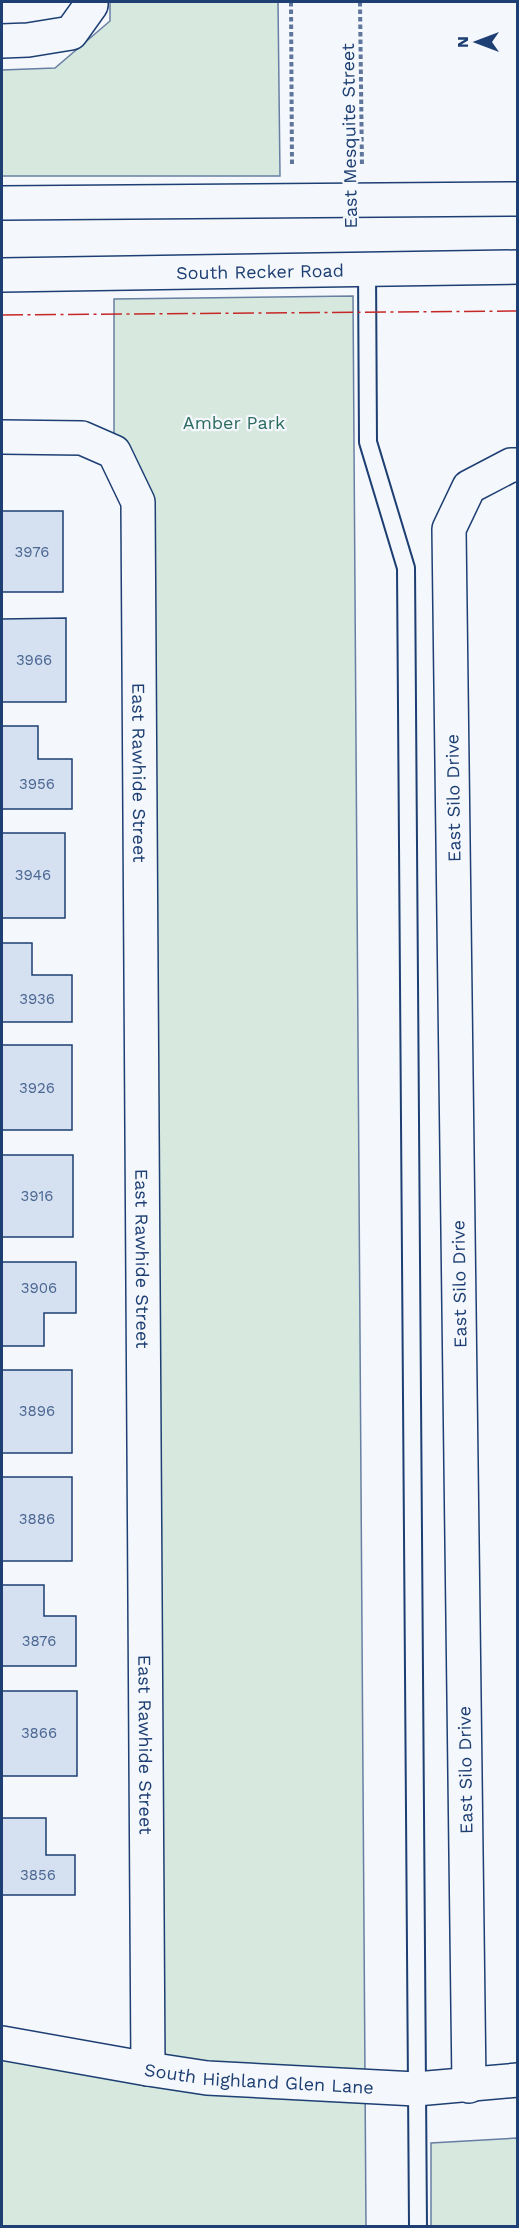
<svg xmlns="http://www.w3.org/2000/svg" width="519" height="2228" font-family="'Work Sans',sans-serif">
<style>
.green{fill:#d7e8df;stroke:#687fa3;stroke-width:1.5}
.building{fill:#d5e0f0;stroke:#1d3f73;stroke-width:1.5}
.lines{fill:none;stroke-linecap:round;stroke-linejoin:round}
.service-casing{stroke:#1d3f73;stroke-width:20}
.minor-casing{stroke:#1d3f73;stroke-width:36}
.secondary-casing{stroke:#1d3f73;stroke-width:36}
.path{stroke:#5e769c;stroke-width:4;stroke-dasharray:4.5 3;stroke-linecap:butt}
.service{stroke:#f4f7fb;stroke-width:16}
.minor{stroke:#f4f7fb;stroke-width:33}
.secondary{stroke:#f4f7fb;stroke-width:33}
.power{stroke:#c62828;stroke-width:1.5;stroke-dasharray:21 4.5 3 4.5;stroke-linecap:butt}
.labels{text-anchor:middle;dominant-baseline:central;stroke-width:4.5;stroke-linejoin:round;paint-order:stroke}
.number-label{font-size:15px;fill:#4b6792}
.street-label{font-size:18px;fill:#1d3f73;stroke:#f4f7fb}
.park-label{font-size:18px;fill:#2c6c60;stroke:#f4f7fb}
</style>
<rect width="100%" height="100%" fill="#f4f7fb"/>
<!-- green -->
<path class="green" d="M110 2H278L280 176H2V70L55 68 110 21Z
M353 296 366 2226H2V2043L147 2069 138 503 114 452V299Z
M517 2138V2226H431V2143Z"/>
<!-- building -->
<path class="building" d="M2 511H63V592H2Z
M66 618V702H2V619Z
M2 726H38V759H72V809H2Z
M2 833H65V918H2Z
M2 943H32V975H72V1022H2Z
M2 1045H72V1130H2Z
M2 1155H73V1237H2Z
M2 1262H76V1313H44V1346H2Z
M2 1370H72V1453H2Z
M2 1477H72V1561H2Z
M2 1585H44V1616H76V1666H2Z
M2 1691H77V1776H2Z
M2 1818H46V1855H75V1895H2Z"/>
<g class="lines">
<defs>
<path id="service" d="M367 269 368 442 406 568 418 2226"/>
<g id="minor">
<path d="M2 41 28 40 71 33 91 5V2"/>
<path id="s1" d="M2 437 82 438 114 452 138 502 148 2069"/>
<path id="s2" d="M2 2043 148 2069 207 2078 416 2089 518 2080"/>
<path d="M469 2086 449 529 469 487 511 465H518"/>
</g>
<g id="secondary">
<path d="M2 203 518 199"/>
<path id="s3" d="M2 275 518 267"/>
</g>
</defs>
<!-- service casing -->
<use href="#service" class="service-casing"/>
<!-- minor casing -->
<use href="#minor" class="minor-casing"/>
<!-- secondary casing -->
<use href="#secondary" class="secondary-casing"/>
<!-- path -->
<path class="path" d="M291 2 292 165
M360 2 362 167"/>
<!-- service -->
<use href="#service" class="service"/>
<!-- minor -->
<use href="#minor" class="minor"/>
<!-- secondary -->
<use href="#secondary" class="secondary"/>
<!-- power -->
<path class="power" d="M2 315 518 311"/>
</g>
<g class="labels">
<!-- number labels -->
<g class="number-label">
<text x="32" y="552">3976</text>
<text x="34" y="660">3966</text>
<text x="37" y="784">3956</text>
<text x="33" y="875">3946</text>
<text x="37" y="999">3936</text>
<text x="37" y="1088">3926</text>
<text x="37" y="1196">3916</text>
<text x="39" y="1288">3906</text>
<text x="37" y="1411">3896</text>
<text x="37" y="1519">3886</text>
<text x="39" y="1641">3876</text>
<text x="39" y="1733">3866</text>
<text x="38" y="1875">3856</text>
</g>
<!-- street labels -->
<g class="street-label">
<text transform="translate(349 136) rotate(-91)">East Mesquite Street</text>
<text stroke="none"><textPath href="#s3" startOffset="258">South Recker Road</textPath></text>
<text stroke="none"><textPath href="#s1" startOffset="441">East Rawhide Street</textPath></text>
<text transform="translate(453 798) rotate(-91)">East Silo Drive</text>
<text stroke="none"><textPath href="#s1" startOffset="927">East Rawhide Street</textPath></text>
<text transform="translate(459 1284) rotate(-91)">East Silo Drive</text>
<text stroke="none"><textPath href="#s1" startOffset="1413">East Rawhide Street</textPath></text>
<text transform="translate(465 1770) rotate(-91)">East Silo Drive</text>
<text stroke="none"><textPath href="#s2" startOffset="260">South Highland Glen Lane</textPath></text>
</g>
<!-- park labels -->
<g class="park-label">
<text x="234" y="422">Amber Park</text>
</g>
</g>
<!-- border -->
<rect width="519" height="2228" fill="none" stroke="#1d3f73" stroke-width="6"/>
<!-- north arrow -->
<g transform="translate(477 42) rotate(270)" stroke="#f4f7fb" stroke-width="4.5" paint-order="stroke">
<path d="M0-4.5L10 22L0 15L-10 22Z" fill="#1d3f73"/>
<text y="-9" font-size="16" font-weight="bold" text-anchor="middle" fill="#1d3f73">N</text>
</g>
</svg>
